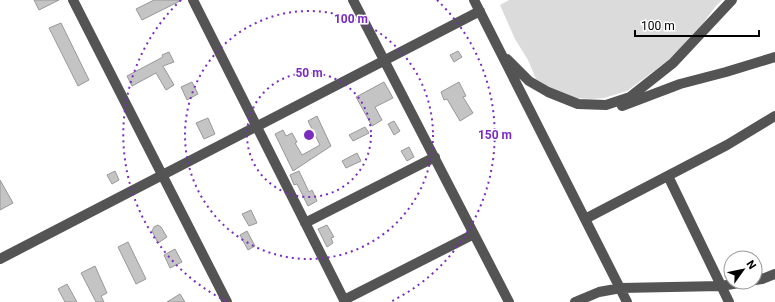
<svg xmlns="http://www.w3.org/2000/svg" width="775" height="302" font-family="Roboto,sans-serif">
<style>
.green{fill:#dbdbdb}
.building{fill:#c4c4c4;stroke:#989898}
.lines{fill:none;stroke-linecap:round;stroke-linejoin:round}
.minor{stroke:#545454;stroke-width:10}
.ring{fill:none;stroke:#7b2cbf;stroke-width:2;stroke-dasharray:2 4}
.centre{fill:#7b2cbf;stroke:#fff;stroke-width:2}
.ring-label{font-size:12px;text-anchor:middle;font-weight:bold;fill:#7b2cbf;stroke:#fff;stroke-width:3;stroke-linejoin:round;paint-order:stroke}
</style>
<rect width="100%" height="100%" fill="#fff"/>
<!-- green -->
<path class="green" d="M509 0H722L715 7 685 48 627 91 604 98 591 99 573 98 555 92 536 79 528 60 515 39 500 5Z"/>
<!-- building -->
<path class="building" d="M34 0H59L39 10Z
M154 0H182L142 20 136 9Z
M61 23 89 80 78 86 49 28Z
M458 51 462 57 454 62 450 55Z
M169 52 174 62 163 66 174 85 166 90 156 73 132 86 127 76 163 57 162 55Z
M192 82 198 94 187 100 181 87Z
M384 82 393 98 375 107 382 120 372 126 356 97Z
M459 82 466 96 463 97 473 113 460 121 447 99 444 100 441 92Z
M317 116 331 146 293 171 275 134 283 130 286 136 292 133 297 142 295 143 302 155 320 145 308 121Z
M208 118 215 134 204 139 196 123Z
M394 121 400 131 394 135 388 124Z
M365 127 369 133 353 141 349 135Z
M409 147 414 157 407 161 401 151Z
M357 153 361 161 346 168 342 161Z
M115 171 119 180 112 184 107 175Z
M299 171 309 192 312 190 317 201 308 206 297 184 294 185 290 175Z
M0 180 13 203 0 210Z
M251 210 257 223 249 226 242 214Z
M158 225 161 227 167 237 158 243 152 231 154 227Z
M327 225 334 237 331 238 333 243 327 247 318 229Z
M247 231 255 246 248 250 240 235Z
M128 242 146 279 136 284 118 247Z
M175 249 182 262 170 268 164 255Z
M95 266 107 293 101 296 104 302H96L81 273Z
M67 284 77 302H65L58 289Z
M180 294 185 302H167Z"/>
<g class="lines">
<!-- minor -->
<path class="minor" d="M73 0 227 302
M193 0 345 302
M353 0 509 302
M474 0 627 302
M507 59 529 81 548 92 578 104 606 105 630 97 673 63 732 0
M622 106 680 84 726 72 775 57
M668 176 729 302
M585 219 727 145 775 116
M305 223 435 157
M0 259 480 11
M755 280 762 279 775 274
M344 300 474 234
M575 302 599 292 621 288 721 286 745 282"/>
</g>
<!-- distance rings -->
<g class="ring">
<circle cx="309" cy="135" r="62"/>
<circle cx="309" cy="135" r="124"/>
<path d="M226 301A186 186 0 0 1 181 0M437 0A186 186 0 0 1 392 301"/>
</g>
<circle cx="309" cy="135" r="6" class="centre"/>
<g class="ring-label">
<text x="351" y="23">100 m</text>
<text x="309" y="77">50 m</text>
<text x="495" y="139">150 m</text>
</g>
<!-- north arrow -->
<g transform="translate(743 270) rotate(57)"><circle r="19" fill="#ffffff" stroke="#999999"/>
<path d="M0-3L7 15L0 10L-7 15Z" fill="#000000"/>
<text y="-6" font-size="11" font-weight="bold" text-anchor="middle" fill="#000000">N</text>
</g>
<!-- scale -->
<path d="M635 30v6h124v-6" fill="none" stroke="#000000" stroke-width="2"/>
<text x="641" y="30" font-size="12" fill="#000000" stroke="#ffffff" stroke-width="3" paint-order="stroke">100 m</text>
</svg>
